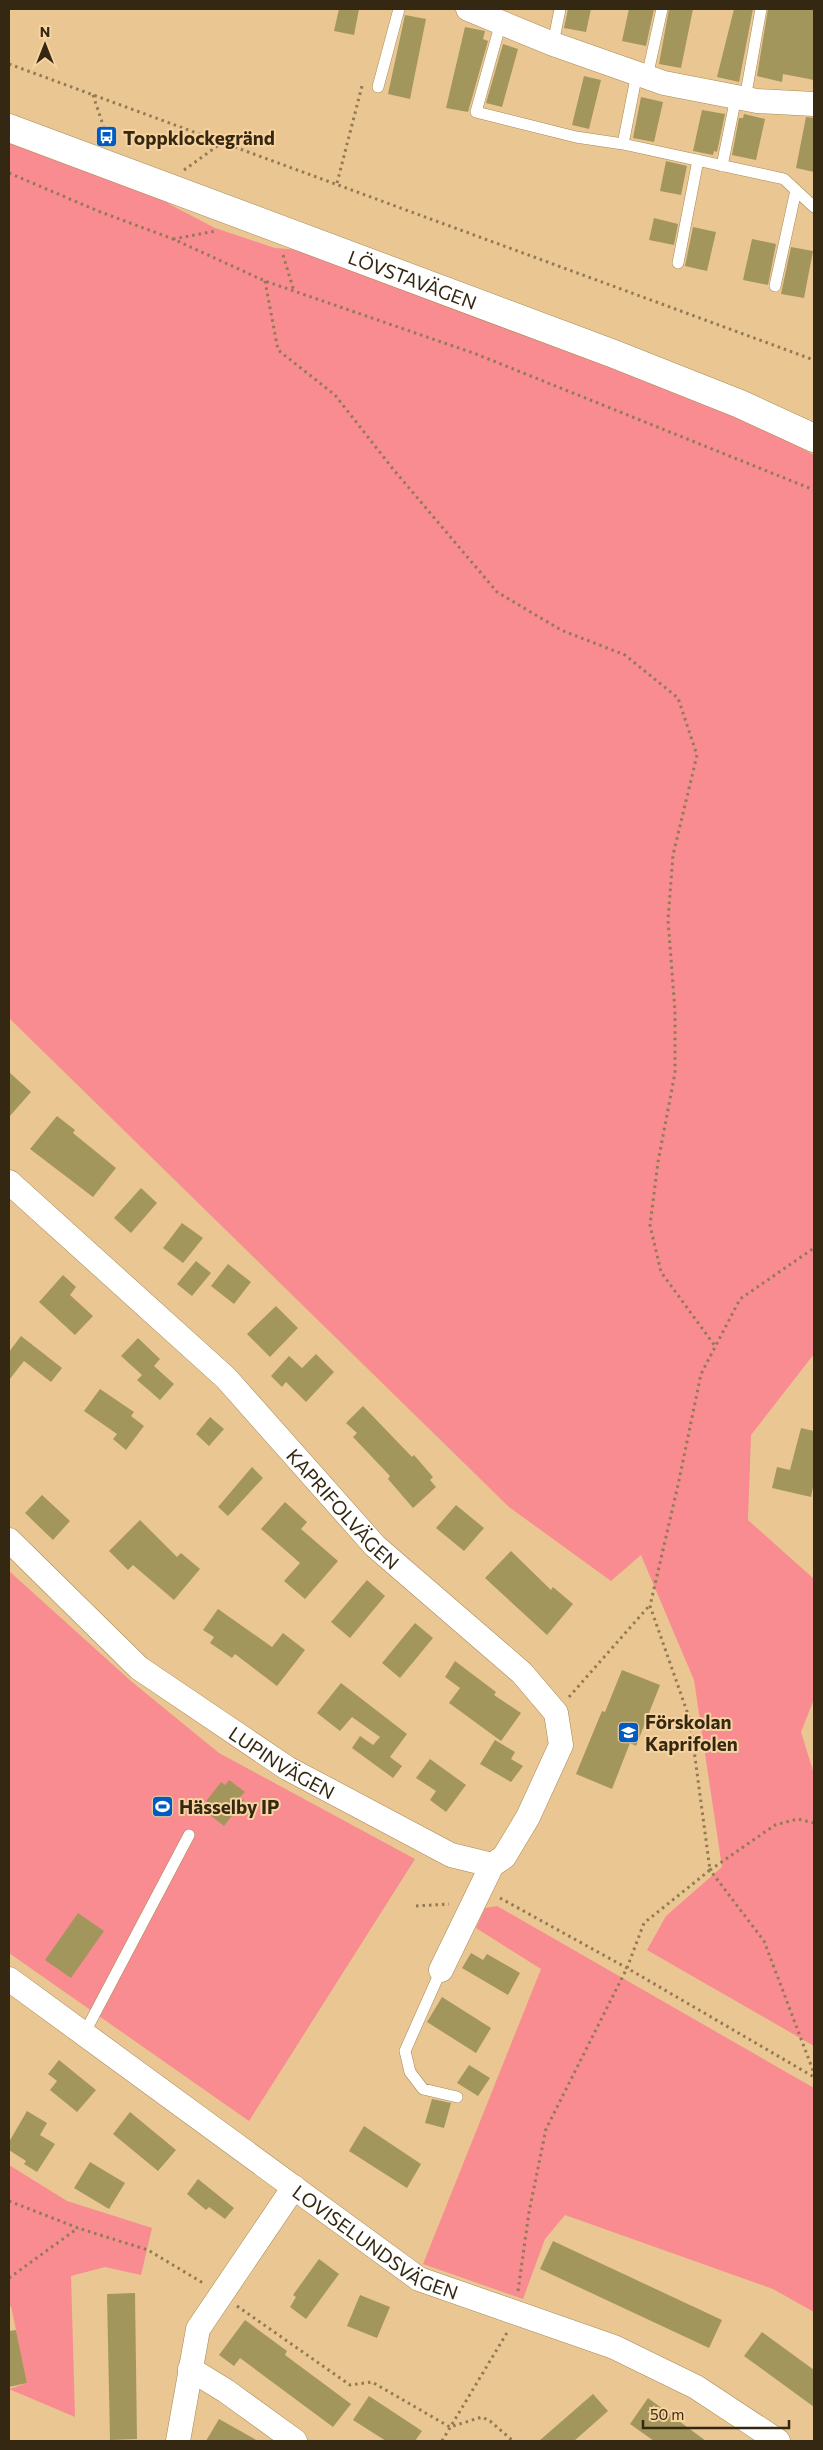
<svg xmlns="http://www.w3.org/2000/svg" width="823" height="2450" font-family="Commissioner,sans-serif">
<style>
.green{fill:#f88c91}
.building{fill:#a3965d}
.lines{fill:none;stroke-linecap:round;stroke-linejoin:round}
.lane-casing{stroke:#a98956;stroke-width:12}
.street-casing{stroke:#a98956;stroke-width:25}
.secondary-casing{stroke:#a98956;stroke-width:29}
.path{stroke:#927a54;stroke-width:3;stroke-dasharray:2.5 4;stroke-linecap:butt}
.lane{stroke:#fff;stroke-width:11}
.street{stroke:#fff;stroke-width:24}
.secondary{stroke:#fff;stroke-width:28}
.labels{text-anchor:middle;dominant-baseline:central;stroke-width:4;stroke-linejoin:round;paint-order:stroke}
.poi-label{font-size:19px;font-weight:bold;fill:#352812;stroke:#f7d39f;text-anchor:start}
.street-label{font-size:19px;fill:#352812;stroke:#f7d39f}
</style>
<rect width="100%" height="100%" fill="#e9c692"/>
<!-- green -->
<path class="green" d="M9 141 167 198 169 204 215 228 275 248 313 251 738 414 814 455V1354L751 1435 748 1520 814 1579V1699L801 1732 814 1774V2046L647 1950 666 1916 722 1867 694 1680 641 1555 611 1581 509 1507 9 1018Z
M9 1571 132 1682 219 1753 415 1859 249 2121 9 1953Z
M497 1906 814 2088V2312L773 2289 565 2215 545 2239 523 2299 423 2264 541 1969 476 1928 485 1908Z
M9 2165 67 2201 152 2228 141 2275 105 2267 71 2276 75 2417 9 2389 27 2383 11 2306 9 2307Z"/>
<!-- building -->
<path class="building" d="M339 9H359L354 35 334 31Z
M568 9H591L586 32 564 28Z
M629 9H654L646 46 622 41Z
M669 9H693L681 68 659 64Z
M734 9H753L739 82 717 77Z
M768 9H814V80L783 74 782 82 757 76Z
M405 15 426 19 410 99 388 94Z
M465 27 485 31 483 39 488 41 468 112 446 108Z
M503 44 518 49 502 107 486 103Z
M584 76 601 80 589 129 572 125Z
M641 97 663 102 654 142 633 138Z
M702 110 725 114 717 152 714 151 713 155 693 151Z
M744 114 765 119 756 160 732 155 739 118H743Z
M806 117 814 118V172L796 168Z
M666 161 687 166 681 195 660 191Z
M654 218 678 224 674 245 649 240Z
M693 227 716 232 707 271 685 266Z
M752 239 776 244 768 285 743 280Z
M791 247 813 251 804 298 781 294Z
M9 1072 31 1092 9 1117Z
M57 1116 75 1130 73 1133 116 1168 93 1197 30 1149Z
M141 1188 157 1203 131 1233 114 1218Z
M182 1223 203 1238 183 1263 163 1248Z
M196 1261 211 1273 192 1296 177 1284Z
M228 1264 251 1282 234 1304 211 1286Z
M63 1275 76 1287 70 1295 93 1316 75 1335 39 1302Z
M276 1306 298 1328 270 1357 247 1334Z
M21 1336 62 1368 51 1382 24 1361 9 1380V1352Z
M138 1338 160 1359 154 1366 174 1384 160 1400 137 1380 142 1375 121 1356Z
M316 1354 334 1372 306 1402 286 1382 282 1387 271 1376 289 1356 302 1368Z
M100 1389 134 1412 131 1416 144 1426 126 1450 113 1439 117 1434 84 1411Z
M363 1406 412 1457 414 1455 433 1477 430 1480 436 1487 413 1508 388 1479 390 1476 353 1437 357 1433 346 1423Z
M210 1417 224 1429 209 1446 196 1434Z
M801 1428 814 1431V1482L811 1497 772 1488 777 1467 790 1470Z
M252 1467 263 1478 228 1516 218 1507Z
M42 1495 70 1521 53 1540 25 1513Z
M285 1502 307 1522 301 1529 338 1561 305 1599 284 1581 300 1563 261 1529Z
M456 1505 484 1528 464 1551 436 1528Z
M140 1520 177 1557 181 1553 200 1569 174 1600 133 1565 128 1570 109 1551Z
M511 1551 551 1590 553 1587 573 1604 547 1635 485 1578Z
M367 1580 385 1596 350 1638 331 1622Z
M218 1609 272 1647 283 1633 305 1650 277 1686 235 1654 232 1658 210 1643 214 1637 203 1630Z
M415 1623 433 1638 400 1678 382 1663Z
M455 1661 496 1692 494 1695 521 1713 501 1741 449 1703 460 1688 445 1677Z
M622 1670 660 1685 636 1746 630 1743 612 1789 576 1774 602 1711 605 1712Z
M341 1683 407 1734 390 1757 402 1766 393 1778 352 1748 360 1736 373 1745 380 1737 352 1717 340 1731 317 1713Z
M495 1740 515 1752 511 1759 523 1766 511 1782 480 1764Z
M430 1759 466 1785 446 1812 430 1800 436 1791 416 1778Z
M229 1780 245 1792 240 1797 244 1800 224 1826 201 1808 221 1782 225 1785Z
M78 1913 104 1931 71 1978 45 1960Z
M471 1953 483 1960 487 1954 520 1973 508 1995 462 1968Z
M442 1997 491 2028 476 2053 427 2022Z
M59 2060 96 2090 77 2112 50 2090 57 2081 48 2074Z
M469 2065 490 2078 478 2096 457 2083Z
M432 2099 451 2103 444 2128 425 2123Z
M27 2111 47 2123 40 2135 55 2144 37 2172 24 2164 26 2161 9 2150V2142Z
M130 2112 176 2150 158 2171 113 2134Z
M364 2126 421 2164 407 2188 349 2151Z
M90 2162 125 2183 109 2209 74 2188Z
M198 2179 234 2208 225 2219 209 2207 206 2210 187 2194Z
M553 2241 722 2320 709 2348 540 2269Z
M319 2259 339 2274 306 2319 290 2307 296 2297 293 2295Z
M135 2293 137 2439 110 2440 107 2294Z
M360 2295 390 2307 377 2338 347 2326Z
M245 2320 287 2351 285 2355 351 2404 333 2427 240 2358 234 2366 219 2355Z
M16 2330 27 2383 9 2387V2331Z
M762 2332 814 2370V2407L744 2356Z
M593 2394 608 2411 574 2441H539Z
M369 2396 422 2431 415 2441H386L353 2420Z
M648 2398 706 2441H654L630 2424Z
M219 2419 258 2441H206Z"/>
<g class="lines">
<defs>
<path id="lane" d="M501 22 476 112 576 137 623 144 784 179 814 207
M553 44 560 9
M647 77 662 9
M378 87 399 9
M745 99 761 9
M623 144 637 73
M722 166 736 97
M678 263 698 160
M775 286 796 190
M441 1970 405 2051 410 2072 423 2089 457 2097
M84 2034 189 1835"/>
<g id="street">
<path d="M468 9 553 44 664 83 757 101 814 104"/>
<path id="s1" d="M9 1182 226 1378 375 1546 522 1673 556 1713 561 1745 528 1817 504 1857 492 1865 441 1970"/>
<path id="s2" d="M9 1540 139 1668 287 1768 451 1855 492 1865"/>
<path id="s3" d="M9 1979 419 2279 614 2347 696 2387 778 2441"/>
<path d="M190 2369 226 2391 295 2441"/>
<path d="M178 2441 198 2329 294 2187"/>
</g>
<g id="secondary">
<path id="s4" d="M9 128 614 354 740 404 814 438"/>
</g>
</defs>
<!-- lane casing -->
<use href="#lane" class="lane-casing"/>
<!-- street casing -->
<use href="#street" class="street-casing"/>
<!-- secondary casing -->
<use href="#secondary" class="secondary-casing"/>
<!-- path -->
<path class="path" d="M9 64 814 360
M93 95 107 137
M184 170 223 142
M9 173 98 211 173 239 265 281 476 354 814 490
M337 183 362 86
M173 239 216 231
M283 255 294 291
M265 281 278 350 335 395 393 469 497 592 561 630 625 655 678 698 697 755 673 855 668 920 675 1011V1073L658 1162 650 1225 661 1272 715 1346
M569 1697 649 1606
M814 1823 798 1819 775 1825 710 1870 764 1941 814 2073
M500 1898 627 1968 814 2077
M416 1906 449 1904
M9 2201 78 2228 148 2250 203 2283
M9 2278 78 2228
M518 2291 529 2212 546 2129 627 1968 644 1923 710 1870 690 1720 650 1606 678 1485 701 1374 740 1299 814 1248
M237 2306 350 2385 372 2382 450 2427 482 2417 490 2421 513 2441
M442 2441 508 2331"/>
<!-- lane -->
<use href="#lane" class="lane"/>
<!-- street -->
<use href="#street" class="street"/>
<!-- secondary -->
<use href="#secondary" class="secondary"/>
</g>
<!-- icons -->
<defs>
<symbol id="bus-square" viewBox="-11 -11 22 22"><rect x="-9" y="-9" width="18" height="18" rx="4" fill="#005bc4" stroke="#f7d39f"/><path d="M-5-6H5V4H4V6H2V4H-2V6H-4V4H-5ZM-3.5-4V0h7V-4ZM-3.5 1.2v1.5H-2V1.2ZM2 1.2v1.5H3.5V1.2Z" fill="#fff"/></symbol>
<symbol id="school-square" viewBox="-11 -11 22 22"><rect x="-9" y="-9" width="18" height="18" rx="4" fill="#005bc4" stroke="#f7d39f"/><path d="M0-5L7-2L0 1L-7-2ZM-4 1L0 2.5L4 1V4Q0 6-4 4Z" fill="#fff"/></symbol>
<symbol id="stadium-square" viewBox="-11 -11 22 22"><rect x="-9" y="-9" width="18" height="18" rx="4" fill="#005bc4" stroke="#f7d39f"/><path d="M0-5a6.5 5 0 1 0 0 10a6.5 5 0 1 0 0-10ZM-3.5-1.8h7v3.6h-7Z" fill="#fff"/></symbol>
</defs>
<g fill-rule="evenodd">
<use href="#bus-square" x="94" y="124" width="25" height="25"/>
<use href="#school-square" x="616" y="1720" width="25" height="25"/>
<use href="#stadium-square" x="150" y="1794" width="25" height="25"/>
</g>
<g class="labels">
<!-- poi labels -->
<g class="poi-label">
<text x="123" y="137">Toppklockegränd</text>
<text x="645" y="1721">Förskolan<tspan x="645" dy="22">Kaprifolen</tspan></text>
<text x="179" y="1806">Hässelby IP</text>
</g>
<!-- street labels -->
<g class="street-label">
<text stroke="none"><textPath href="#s4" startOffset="431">LÖVSTAVÄGEN</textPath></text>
<text stroke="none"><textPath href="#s1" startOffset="468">KAPRIFOLVÄGEN</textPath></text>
<text stroke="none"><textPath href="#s2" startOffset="354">LUPINVÄGEN</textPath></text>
<text stroke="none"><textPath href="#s3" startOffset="452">LOVISELUNDSVÄGEN</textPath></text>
</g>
</g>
<!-- border -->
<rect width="823" height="2450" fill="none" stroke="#352812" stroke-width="20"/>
<!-- north arrow -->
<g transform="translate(45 45)" stroke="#f7d39f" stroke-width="4" paint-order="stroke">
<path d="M0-4L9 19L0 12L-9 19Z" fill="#352812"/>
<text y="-8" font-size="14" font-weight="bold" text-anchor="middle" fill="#352812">N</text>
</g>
<!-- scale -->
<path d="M643 2420v8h146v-8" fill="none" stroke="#352812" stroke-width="2.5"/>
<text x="650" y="2420" font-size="15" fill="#352812" stroke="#f7d39f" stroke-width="4" paint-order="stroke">50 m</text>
</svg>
